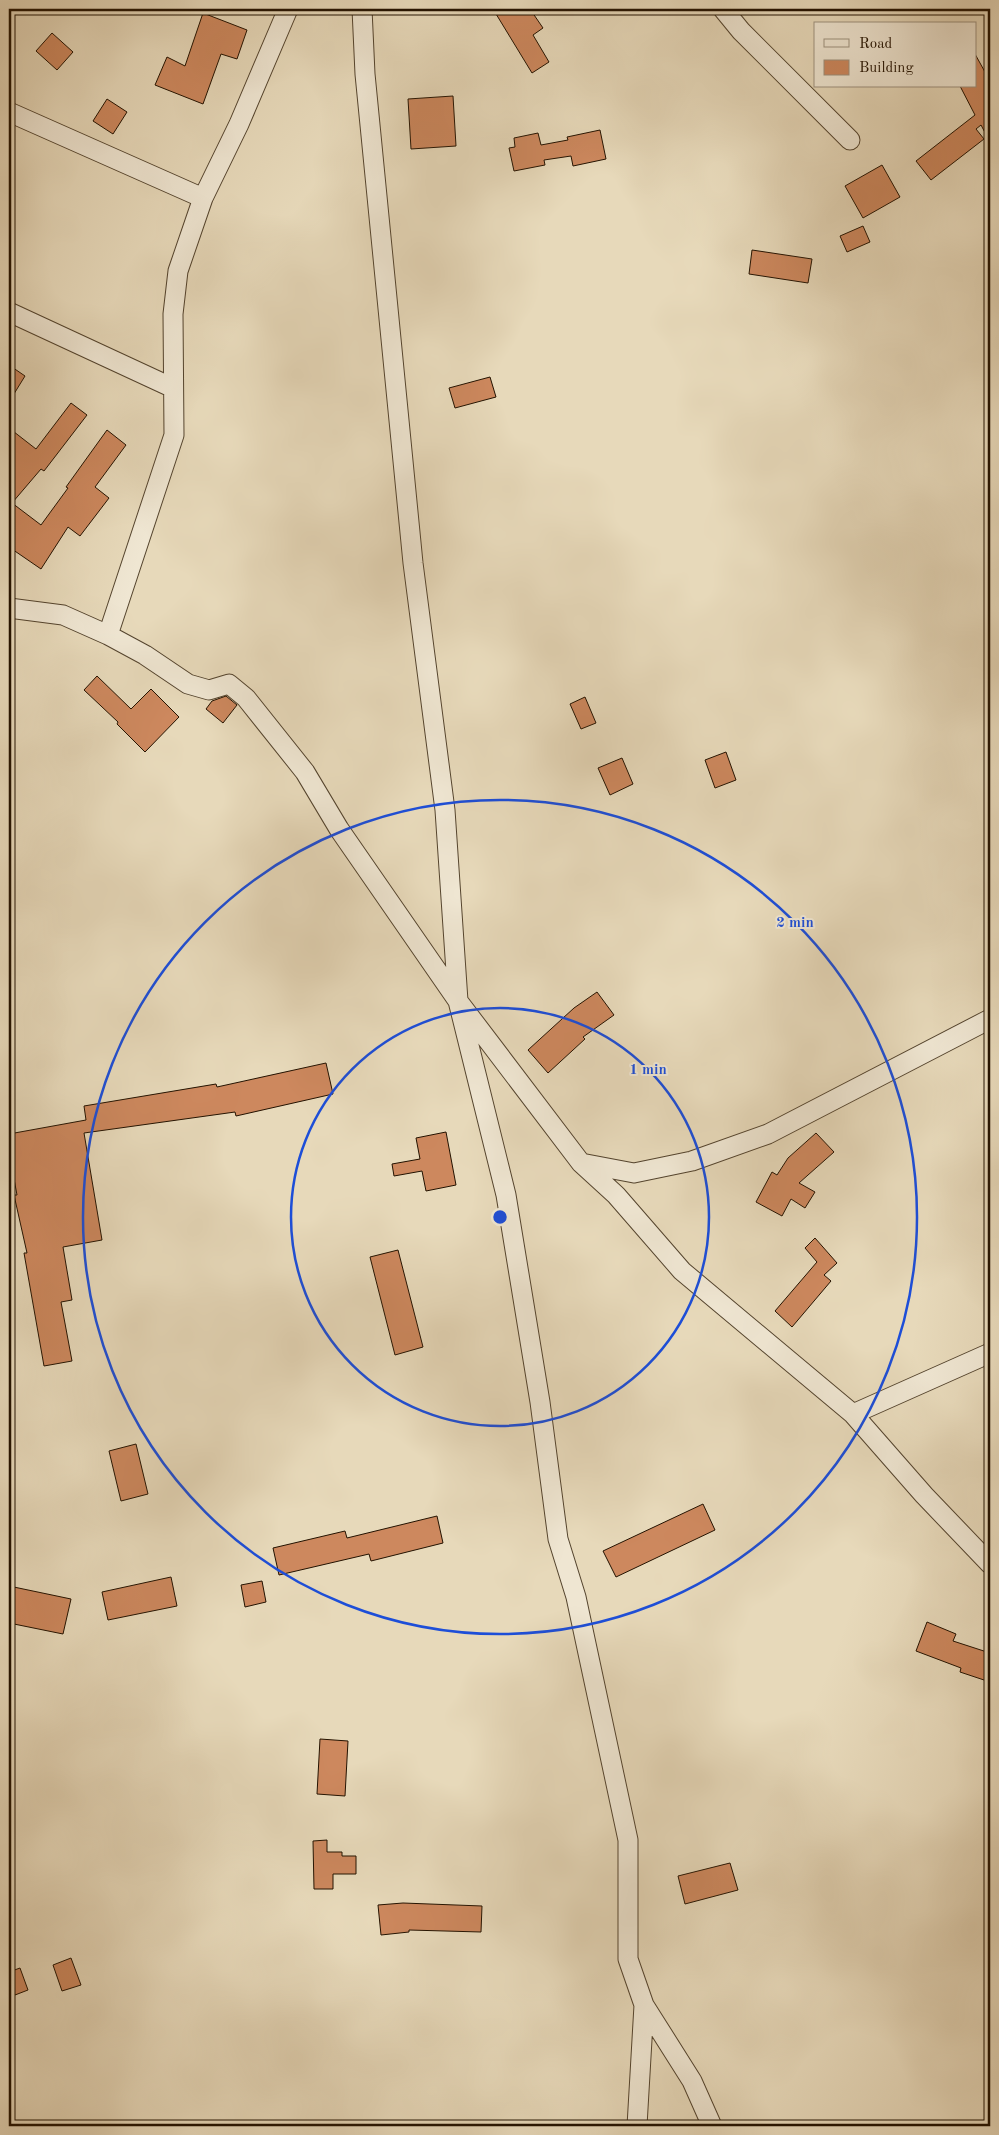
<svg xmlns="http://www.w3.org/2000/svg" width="999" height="2135" font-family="'Old Standard TT',serif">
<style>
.building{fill:#cd885e;stroke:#231200}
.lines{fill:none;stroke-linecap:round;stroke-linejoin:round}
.street-casing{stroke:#54442e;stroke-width:21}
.street{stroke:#efe6d2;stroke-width:19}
.ring{fill:none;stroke:#1d4ed8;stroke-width:2.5}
.centre{fill:#1d4ed8;stroke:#efe6d2;stroke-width:2.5}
.ring-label{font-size:15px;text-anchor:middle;font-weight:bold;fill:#1d4ed8;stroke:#efe6d2;stroke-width:4;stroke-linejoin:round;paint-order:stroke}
</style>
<rect width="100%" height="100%" fill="#e7d9ba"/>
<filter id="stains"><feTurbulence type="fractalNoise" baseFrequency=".004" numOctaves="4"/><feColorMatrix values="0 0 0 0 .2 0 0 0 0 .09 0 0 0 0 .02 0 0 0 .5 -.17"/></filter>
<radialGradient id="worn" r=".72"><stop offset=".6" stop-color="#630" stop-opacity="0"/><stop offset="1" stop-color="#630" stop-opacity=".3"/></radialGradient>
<!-- building -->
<path class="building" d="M493 9H530L543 28 533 35 549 62 532 73Z
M203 13 247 30 237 59 221 54 203 104 155 85 167 57 185 66Z
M52 33 73 52 57 70 36 51Z
M975 54 990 81V142L981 125 976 129 984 139 931 180 916 161 975 115 960 86H975Z
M453 96 456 146 411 149 408 99Z
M107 99 127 112 113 134 93 121Z
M600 130 606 159 573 166 571 156 544 160 545 165 514 171 509 148 515 147 514 138 538 133 541 145 568 140 567 137Z
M882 165 900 197 863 218 845 186Z
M863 226 870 242 847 252 840 236Z
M752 250 812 259 808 283 749 274Z
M9 365 25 376 9 402Z
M490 377 496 397 455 408 449 388Z
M71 403 87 415 44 471 41 469 12 503 41 525 68 488 66 487 107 430 126 445 95 487 109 498 80 536 68 527 41 569 9 547V428L36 449Z
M97 676 131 709 151 689 179 717 145 752 117 724 118 722 84 690Z
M226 696 237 705 223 723 206 709 212 701Z
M585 697 596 723 581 729 570 704Z
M726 752 736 780 715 788 705 760Z
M622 758 633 784 610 795 598 768Z
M597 992 614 1015 583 1037 585 1039 548 1073 528 1050 574 1008Z
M326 1063 333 1094 236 1116 235 1112 84 1133 102 1240 63 1247 72 1300 61 1302 72 1361 44 1366 24 1253H27L14 1195H17L9 1152V1134L86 1120 84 1106 216 1084 217 1087Z
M446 1132 456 1185 426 1191 422 1171 394 1176 392 1164 420 1159 416 1138Z
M816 1133 834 1152 799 1183 815 1192 805 1208 791 1199 782 1216 756 1202 772 1172 777 1175 788 1158Z
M815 1238 837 1263 824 1275 831 1281 792 1327 775 1311 817 1262 805 1248Z
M398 1250 423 1347 395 1355 370 1257Z
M136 1444 148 1494 121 1501 109 1451Z
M703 1504 715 1530 616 1577 603 1551Z
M437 1516 443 1543 371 1561 369 1554 279 1575 273 1548 345 1531 347 1538Z
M171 1577 177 1606 108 1620 102 1592Z
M262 1581 266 1602 245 1607 241 1585Z
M9 1586 71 1599 63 1634 9 1623Z
M927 1622 956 1634 953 1641 990 1653V1670L987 1681 960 1672 961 1668 916 1651Z
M320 1739 348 1741 345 1796 317 1794Z
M327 1840V1852H342V1856H356V1874H333V1889H314L313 1841Z
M730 1863 738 1890 685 1904 678 1876Z
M403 1903 482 1906 481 1932 409 1930V1932L381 1935 378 1905Z
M71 1958 81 1985 62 1991 53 1965Z
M20 1968 28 1990 15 1995 9 1980V1972Z"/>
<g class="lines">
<defs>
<path id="street" d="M362 9 365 74 413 563 445 810 458 1001 506 1195 540 1402 558 1539 576 1597 628 1840V1959L644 2005 692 2081 712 2126
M723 9 741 31 850 140
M9 112 203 198
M9 312 173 388
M9 608 63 615 108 635 145 655 188 684 209 690 229 684 246 698 305 772 339 829 458 1001 581 1163 616 1195 682 1271 853 1414 924 1495 990 1564
M108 635 174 435 173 314 178 271 203 198 239 124 288 9
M581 1163 634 1173 692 1161 768 1134 990 1019
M853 1414 990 1353
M637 2126 644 2005"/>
</defs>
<!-- street casing -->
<use href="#street" class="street-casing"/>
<!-- street -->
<use href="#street" class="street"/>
</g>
<!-- distance rings -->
<g class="ring">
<circle cx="500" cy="1217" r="209"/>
<circle cx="500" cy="1217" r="417"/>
</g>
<circle cx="500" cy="1217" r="8" class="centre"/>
<g class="ring-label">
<text x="795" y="927">2 min</text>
<text x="648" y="1074">1 min</text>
</g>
<!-- margin -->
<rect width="999" height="2135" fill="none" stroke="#e7d9ba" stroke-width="30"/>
<rect x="10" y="10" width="979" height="2115" fill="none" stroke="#231200" stroke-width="2.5"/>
<rect x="15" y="15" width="969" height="2105" fill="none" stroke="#231200"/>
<!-- legend -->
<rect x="814" y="22" width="162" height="65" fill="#efe6d2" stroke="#9d917e"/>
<rect x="824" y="39" width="25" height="8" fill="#efe6d2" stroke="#9d917e"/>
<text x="859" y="48" font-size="15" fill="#231200">Road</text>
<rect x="824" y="60" width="25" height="15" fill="#cd885e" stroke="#9d917e"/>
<text x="859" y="72" font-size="15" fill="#231200">Building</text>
<rect width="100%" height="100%" filter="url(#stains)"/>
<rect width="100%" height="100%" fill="url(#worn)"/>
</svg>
